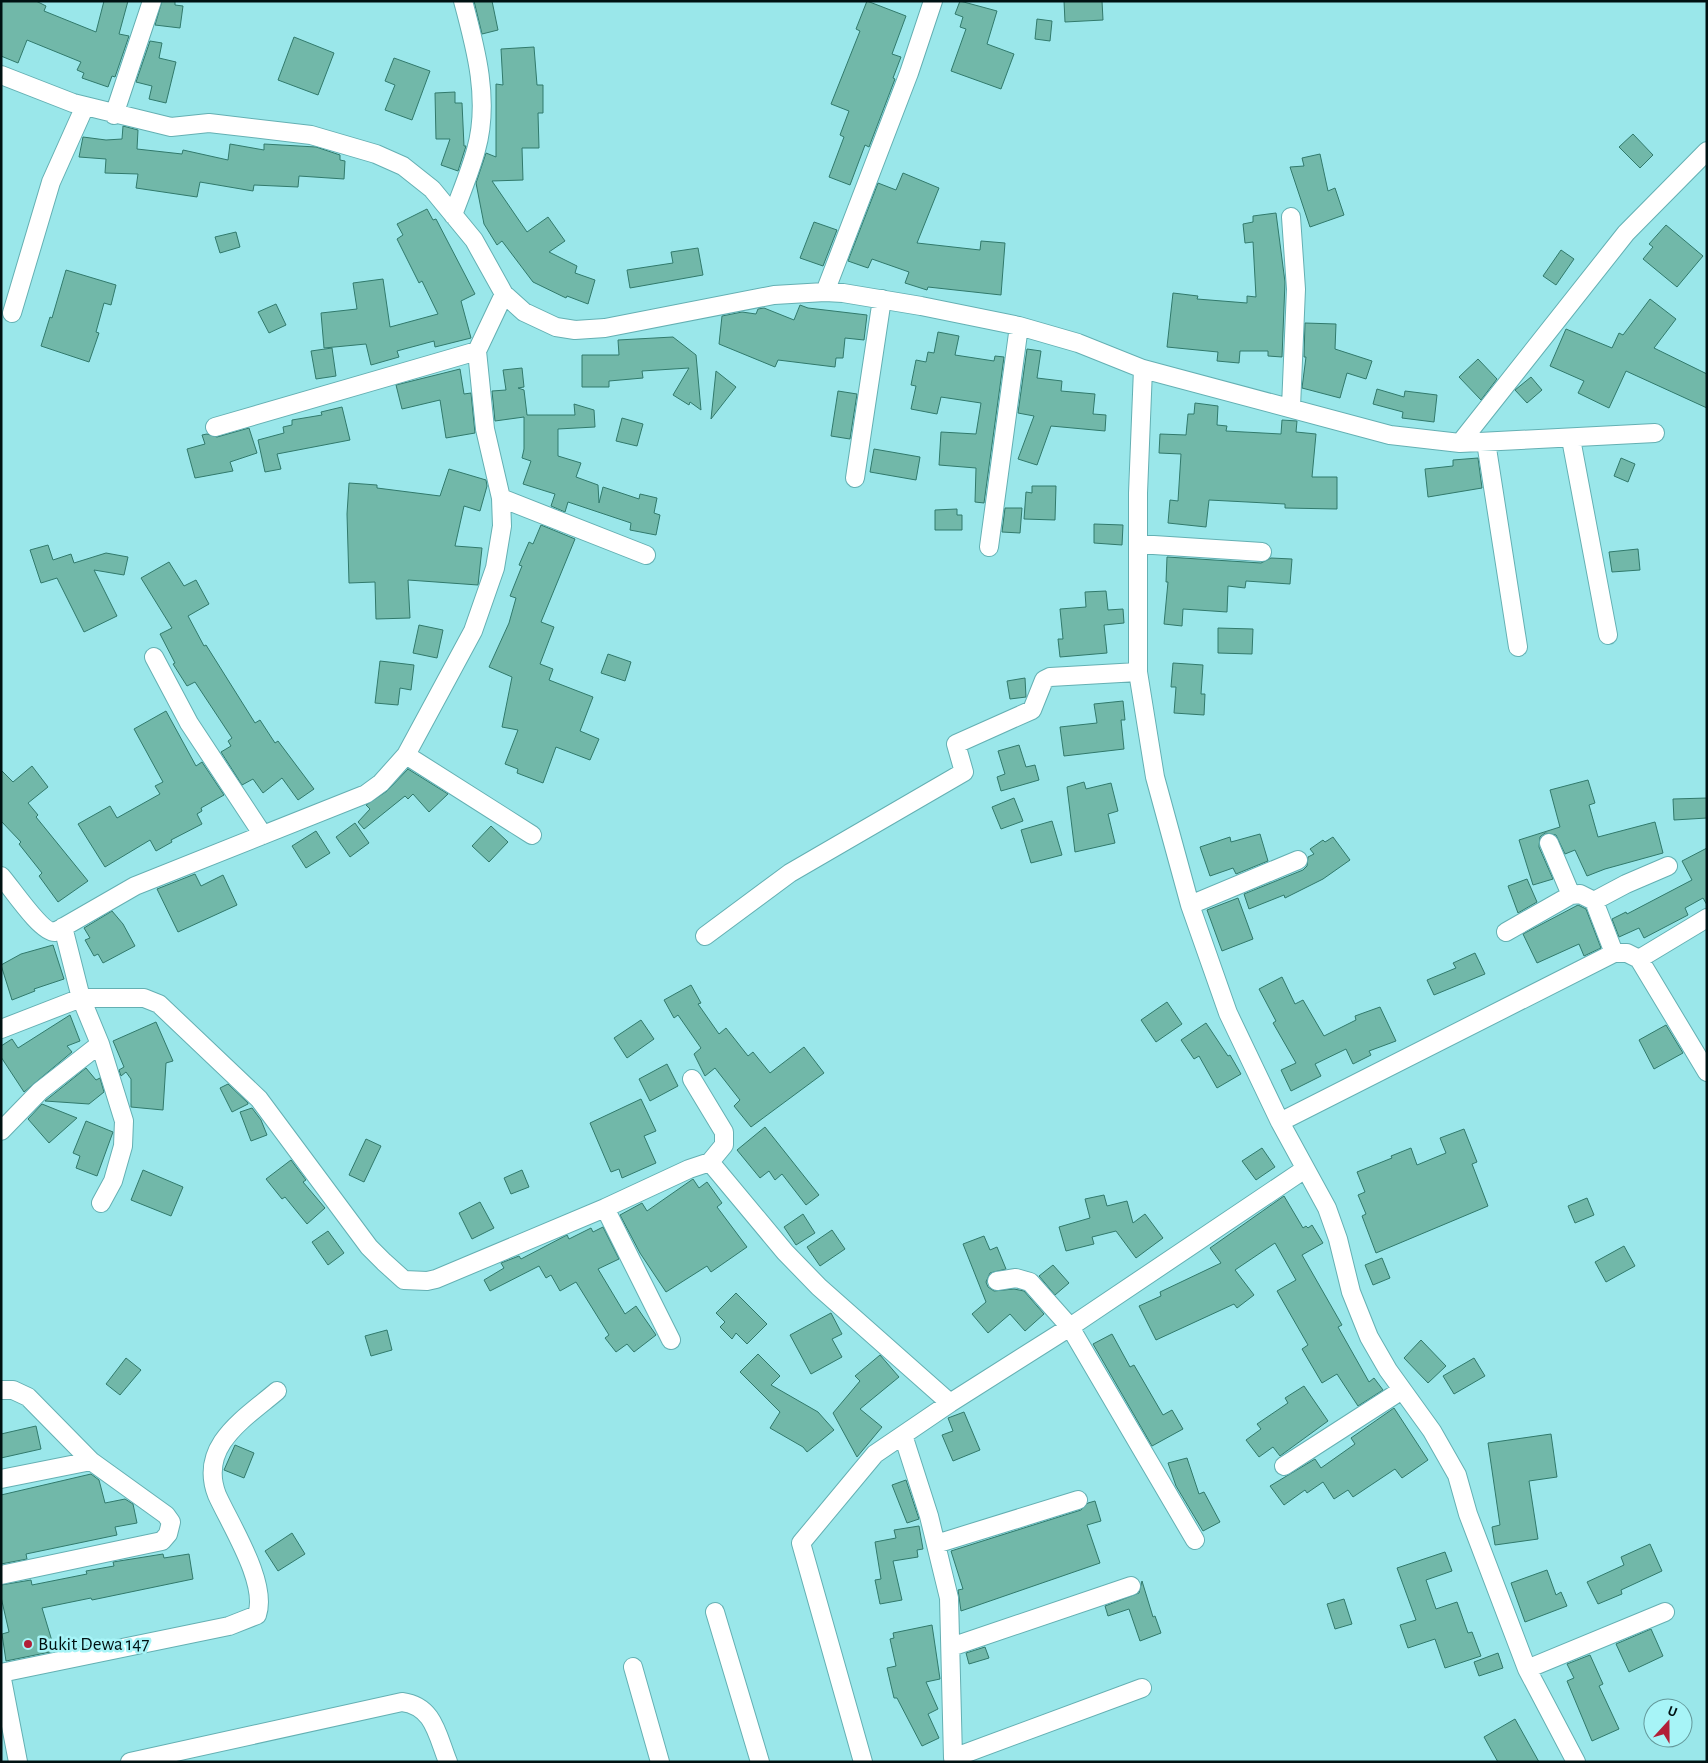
<svg xmlns="http://www.w3.org/2000/svg" width="1708" height="1763" font-family="'Alegreya Sans',sans-serif">
<style>
.building{fill:#71b8a9;stroke:#317a6c}
.lines{fill:none;stroke-linecap:round;stroke-linejoin:round}
.street-casing{stroke:#64b0b3;stroke-width:20}
.street{stroke:#fff;stroke-width:18}
.poi-dot{fill:#b21f37;stroke:#a7f4f7;stroke-width:2}
.labels{text-anchor:middle;dominant-baseline:central;stroke-width:5;stroke-linejoin:round;paint-order:stroke}
.poi-label{font-size:19px;fill:#001112;stroke:#a7f4f7;text-anchor:start}
</style>
<rect width="100%" height="100%" fill="#9ae7ea"/>
<!-- building -->
<path class="building" d="M1 1H36L46 6 44 11 96 32 104 1H128L119 34 129 36 115 77 112 76 108 87 82 78 84 73 77 70 81 62 27 40 18 63 1 56Z
M162 1H175V5L183 6 180 28 155 25Z
M474 1H492L498 30 482 34Z
M867 1 906 16 892 54 901 57 893 78 895 79 869 147 865 145 850 185 829 177 844 137 840 135 849 111 831 104 860 31 856 29Z
M960 1 997 11 987 44 1014 54 1001 89 951 71 966 29 960 27 963 17 955 14Z
M1064 1H1102L1103 20 1065 22Z
M1037 19 1052 21 1050 41 1035 39Z
M294 37 334 53 318 95 278 80Z
M150 41 162 43 159 58 176 62 166 103 149 99 152 86 136 82Z
M534 47 537 85H543V113H538L539 148H522L523 180 492 181 527 232 548 217 565 241 549 252 577 266 575 273 595 280 588 304 567 296 566 298 533 282 502 241 497 245 484 224 476 183 486 153 496 157V84L503 85 501 49Z
M394 58 430 71 412 120 385 110 395 85 385 81Z
M455 92V103H462L464 146H466L458 171 441 165 450 139H436L435 93Z
M123 126 138 130 137 149 182 154 183 150 228 160 230 144 264 150V144L316 147 340 155V160L345 161 344 179 299 176 298 187 254 185 253 191 200 182 197 197 136 188 138 174 105 173 106 159 79 157 83 137 106 140 122 139Z
M1633 134 1653 155 1640 168 1619 147Z
M1320 154 1328 191 1335 188 1344 215 1310 227 1290 167 1304 166 1302 158Z
M903 173 939 188 917 243 980 250 981 241 1005 243 1001 295 928 287 927 290 905 283 909 272 872 259 868 268 848 261 878 183 896 190Z
M427 209 433 220 436 219 475 294 461 301 471 338 435 347 434 341 397 351 399 357 371 365 366 344 324 348 321 313 357 309 353 283 383 279 390 327 438 314 422 281 419 283 397 239 403 235 397 224Z
M1276 213 1285 282 1282 357 1268 356V351H1240L1239 363 1217 361 1218 352 1167 347 1173 293 1198 296 1197 299 1247 303V296L1256 297 1253 242 1245 243 1243 224 1253 222V216Z
M814 222 837 230 823 266 800 258Z
M1666 225 1703 256 1677 287 1643 259 1653 247 1649 244Z
M236 232 240 247 220 253 215 237Z
M698 248 703 275 630 288 627 270 673 263 671 252Z
M1561 250 1574 259 1556 285 1543 276Z
M66 270 116 285 111 305 104 303 96 332 99 333 89 362 41 346 50 317 52 318Z
M1650 299 1676 319 1654 348 1707 374V408L1626 371 1609 408 1578 393 1584 381 1550 366 1566 329 1612 348 1619 333 1623 335Z
M276 304 286 325 269 333 258 312Z
M800 305 808 308 867 315 864 340 845 338 843 358H836L835 367 778 360 775 367 719 344 722 316 742 312 756 314 758 309 764 308 794 320Z
M1305 323 1336 324 1335 349 1372 361 1366 379 1347 373 1340 398 1302 388 1306 357H1304Z
M938 332 959 336 955 355 994 361 995 356 1004 357 984 503 975 502 976 468 939 465 941 432 976 434 981 403 941 397 937 414 911 409 916 386 911 385 916 360 926 362 928 352 934 353Z
M673 337 696 355 701 410 690 402 689 405 673 395 689 368 642 371 643 378 609 381V387H582V355H619L618 340Z
M332 348 336 376 316 379 311 351Z
M1027 349 1041 351 1037 378 1062 381 1061 391 1095 394 1093 414 1106 415 1105 431 1051 426 1037 465 1018 459 1034 416 1018 413Z
M1478 359 1497 379 1481 400 1459 377Z
M522 368 524 387 518 388 524 390 527 415H575L574 404 594 410 595 427 558 429V456L581 463 576 477 598 485 599 503 603 487 639 499 640 494 657 498 654 513 660 515 656 535 630 530 631 523 568 502 565 512 551 506 555 494 523 484 531 461 522 458 524 449V417L495 421 492 391 506 390 503 370Z
M460 369 464 394 471 393 475 433 446 438 440 400 402 409 396 385Z
M716 371 736 387 711 419Z
M1531 377 1542 390 1527 403 1515 390Z
M1377 389 1404 397 1405 391 1437 395 1434 422 1402 418 1403 412 1373 404Z
M838 391 857 394 850 439 831 436Z
M1195 403 1218 406 1217 425 1227 426 1226 431 1281 434 1282 420 1297 421 1296 432 1316 434 1312 477H1337V509L1285 508V504L1209 500 1206 527 1168 523 1170 500 1178 501 1181 454 1159 453 1160 434 1186 435 1188 414H1194Z
M342 407 350 440 277 454 281 469 265 472 258 440 284 433 283 427 292 425V420L322 415 321 412Z
M622 418 643 424 637 446 616 441Z
M249 428 257 453 230 462 233 471 195 478 187 449 205 444 202 435 207 434 217 437Z
M874 449 920 457 916 480 870 472Z
M1478 458 1482 488 1428 497 1425 469 1453 466V460Z
M1621 458 1635 464 1628 482 1614 476Z
M449 469 486 480 487 486 480 511 464 506 455 546 482 548 478 585 408 580 410 618 376 619 375 582 349 583 347 514 349 483 377 485V488L440 496Z
M1032 486H1056L1055 520 1024 519 1026 492 1032 493Z
M1005 508H1022L1020 533 1002 532Z
M957 509V515H962V530H935V510Z
M1094 524 1123 525 1122 545 1094 543Z
M541 525 575 539 541 622 554 627 540 664 553 669 549 680 593 697 580 731 599 739 590 760 556 747 543 783 517 773 518 769 505 764 518 730 502 727 512 677 489 667 509 623 516 598 510 596 522 566 519 565 529 542 533 544Z
M48 545 53 560 71 554 74 563 106 553 128 557 124 575 94 570 117 616 84 632 57 578 41 583 30 550Z
M1638 549 1640 570 1612 572 1609 552Z
M1167 557 1261 563 1271 558 1292 559 1290 584 1246 581 1245 588 1228 586 1227 612 1183 609 1182 626 1164 624 1168 582H1166Z
M169 562 184 586 196 580 209 604 188 616 204 646 206 645 255 723 260 720 275 743 278 741 314 789 298 800 282 778 263 793 253 779 242 785 221 752 231 746 228 741 232 738 195 682 187 686 173 664 175 663 160 634 172 628 141 578Z
M1106 591 1108 610 1123 609 1124 623 1104 625 1107 653 1060 657 1058 639H1063L1060 609 1086 607 1085 592Z
M419 625 443 630 437 658 413 653Z
M1218 628 1253 629 1252 654 1218 653Z
M608 654 631 662 625 681 601 673Z
M380 661 414 665 411 690 400 688 398 705 375 703Z
M1173 663 1203 665 1201 694H1205L1204 715 1174 713 1176 687H1171Z
M1025 678 1026 697 1010 699 1007 681Z
M1123 701 1125 720H1121L1124 749 1064 756 1060 727 1097 723 1094 704Z
M166 711 196 766 202 762 224 795 201 808 202 811 197 814 202 824 171 840 172 842 156 851 150 840 105 867 78 824 110 806 117 818 160 794 155 786 163 782 134 729Z
M1019 745 1026 767 1035 765 1039 780 1001 791 997 777 1005 774 998 751Z
M32 766 48 787 28 803 38 815 36 817 88 881 58 902 39 876 42 873 19 844 21 842 1 821V770L13 782Z
M408 769 448 794 429 812 413 794 408 799 405 796 364 829 358 822 370 809 366 805 387 791Z
M1588 780 1595 803 1589 805 1598 837 1655 822 1663 853 1605 869 1587 876 1575 850 1565 854 1556 835 1545 833 1540 837 1539 847 1553 879 1533 885 1519 840 1560 827 1550 790Z
M1084 782 1086 789 1111 783 1118 811 1108 814 1115 843 1075 852 1067 787Z
M1014 798 1023 821 1001 829 992 807Z
M1707 798V818L1674 820 1673 799Z
M1052 821 1062 855 1031 863 1021 830Z
M355 823 369 843 350 857 336 837Z
M491 826 508 842 489 862 472 846Z
M316 831 330 853 306 868 292 846Z
M1260 834 1268 861 1236 874 1233 868 1210 876 1200 847 1230 837 1231 842Z
M1333 837 1350 860 1323 879 1285 898 1284 895 1249 909 1244 894 1303 870 1307 866 1308 857 1314 854 1310 849 1323 840 1325 842Z
M1707 848V905L1703 898 1685 908 1688 915 1644 938 1639 928 1619 937 1612 919 1626 912 1627 914 1692 880 1682 861Z
M195 874 201 886 223 875 237 905 178 932 157 889Z
M1527 879 1537 902 1518 913 1508 886Z
M1238 898 1253 939 1222 951 1207 910Z
M1578 905 1586 909 1601 948 1584 956 1579 944 1537 963 1523 934Z
M112 911 123 924 135 946 103 963 98 954 94 956 85 940 90 938 84 928Z
M53 945 64 979 34 989 35 991 12 1000 1 965 21 954Z
M1475 953 1485 974 1434 995 1427 980 1456 968 1453 963Z
M1282 977 1295 1004 1303 1000 1324 1036 1356 1020 1355 1016 1380 1007 1396 1041 1369 1051 1371 1055 1353 1064 1346 1049 1315 1064 1321 1076 1291 1091 1281 1070 1296 1063 1273 1023 1276 1021 1259 989Z
M691 985 701 1003 698 1004 719 1034 726 1028 748 1056 753 1052 770 1073 804 1047 824 1073 751 1127 734 1106 740 1100 715 1068 705 1076 694 1054 701 1048 678 1015 674 1018 664 1000Z
M1167 1002 1182 1024 1156 1042 1141 1020Z
M70 1015 80 1041 67 1046 72 1052 24 1092 1 1057V1046L12 1039 18 1048Z
M641 1020 654 1039 627 1058 614 1038Z
M156 1022 173 1061 166 1063 163 1110 131 1107V1079L126 1072 121 1076 119 1070 124 1067 113 1041Z
M1206 1023 1228 1056 1230 1055 1241 1074 1217 1088 1199 1056 1194 1059 1181 1040Z
M1666 1025 1683 1053 1654 1069 1639 1040Z
M667 1064 678 1086 650 1101 639 1079Z
M86 1068 96 1080 100 1078 104 1092 89 1104 45 1101Z
M228 1084 248 1103V1104L232 1112 220 1088Z
M641 1099 656 1131 644 1136 656 1163 622 1178 619 1169 611 1172 590 1123Z
M42 1104 77 1118 49 1143 28 1119Z
M252 1108 261 1120 267 1135 251 1141 240 1112Z
M86 1121 113 1132 97 1176 76 1168 80 1156 73 1153Z
M765 1127 819 1195 806 1205 782 1174 775 1180 769 1171 760 1178 737 1150Z
M1464 1129 1477 1162 1472 1164 1488 1206 1376 1253 1362 1216 1366 1214 1358 1195 1365 1192 1357 1172 1392 1158 1391 1156 1411 1148 1417 1165 1446 1153 1440 1138Z
M366 1139 381 1146 364 1182 349 1175Z
M1262 1148 1275 1167 1256 1180 1242 1161Z
M291 1160 306 1180 303 1182 325 1208 307 1224 285 1197 282 1199 266 1179Z
M143 1170 183 1187 171 1216 131 1200Z
M522 1170 529 1187 511 1194 504 1178Z
M693 1179 699 1188 707 1182 722 1203 717 1207 747 1247 711 1272 707 1266 666 1292 640 1253 620 1215 642 1203 647 1211Z
M1104 1195 1107 1206 1127 1201 1133 1223 1145 1214 1163 1238 1136 1258 1116 1231 1092 1237 1094 1244 1066 1251 1059 1227 1090 1218 1085 1199Z
M1284 1196 1303 1228 1306 1226 1308 1228 1312 1225 1323 1243 1302 1255 1342 1325 1338 1327 1369 1382 1374 1378 1383 1390 1358 1406 1337 1374 1322 1383 1302 1349 1308 1345 1277 1291 1296 1280 1275 1243 1235 1270 1254 1295 1237 1308 1234 1304 1156 1340 1139 1306 1161 1296 1160 1292 1221 1263 1210 1248Z
M1587 1198 1594 1215 1575 1223 1568 1206Z
M480 1202 494 1228 472 1239 459 1213Z
M803 1214 815 1233 796 1245 784 1227Z
M603 1227 619 1259 598 1269 625 1314 636 1306 656 1335 634 1352 627 1344 616 1352 605 1338 609 1335 576 1282 560 1291 551 1275 546 1278 539 1266 490 1291 484 1280 504 1268 501 1263 519 1256 521 1259 567 1235 569 1239 591 1228 593 1232Z
M832 1230 845 1249 820 1266 807 1247Z
M328 1231 344 1253 328 1265 312 1242Z
M984 1236 990 1250 997 1247 1006 1269 990 1273 986 1282 988 1287 994 1291 1014 1289 1024 1291 1044 1314 1025 1331 1010 1314 988 1333 972 1314 986 1302 963 1244Z
M1624 1246 1635 1266 1606 1282 1595 1262Z
M1382 1258 1390 1278 1373 1285 1365 1265Z
M1053 1265 1069 1283 1055 1295 1039 1276Z
M736 1293 767 1324 747 1344 736 1333 732 1339 720 1327 725 1322 716 1313Z
M831 1313 842 1334 832 1339 842 1357 811 1374 790 1335Z
M387 1330 392 1350 371 1356 365 1336Z
M1112 1334 1130 1367 1134 1365 1163 1415 1172 1410 1183 1429 1152 1446 1093 1344Z
M1421 1340 1446 1366 1428 1383 1404 1358Z
M758 1354 780 1376 771 1385 818 1412 834 1430 807 1452 803 1447 770 1428 780 1412 740 1372Z
M880 1355 899 1377 860 1409 882 1427 857 1457 833 1413 860 1381 855 1376Z
M126 1358 141 1370 120 1395 106 1384Z
M1474 1358 1485 1376 1454 1394 1443 1376Z
M1304 1386 1328 1421 1280 1456 1273 1447 1259 1457 1246 1440 1261 1429 1257 1424 1288 1403 1285 1398Z
M1394 1408 1428 1460 1402 1478 1395 1469 1353 1497 1348 1490 1334 1499 1323 1482 1307 1493 1305 1490 1284 1505 1270 1486 1315 1459 1321 1468 1355 1444 1351 1438Z
M964 1412 980 1450 953 1461 942 1435 953 1431 948 1418Z
M36 1426 41 1449 1 1458V1434Z
M1551 1434 1557 1477 1529 1481 1538 1539 1495 1545 1492 1527 1500 1525 1488 1443Z
M235 1445 254 1453 244 1478 224 1470Z
M1187 1458 1199 1494 1204 1492 1220 1522 1203 1531 1176 1486 1168 1463Z
M91 1474 99 1480 105 1503 125 1499 133 1504 137 1523 115 1527 117 1535 26 1554 27 1559 1 1564V1495Z
M906 1480 919 1519 907 1523 892 1485Z
M1095 1501 1101 1521 1087 1525 1100 1563 961 1611 958 1590 963 1589 951 1551 1081 1510 1088 1503Z
M919 1526 923 1549 917 1550 918 1557 893 1561 902 1600 880 1604 875 1580 881 1579 875 1542 896 1538 894 1530Z
M292 1533 305 1554 278 1571 265 1551Z
M1650 1544 1662 1571 1621 1590 1622 1594 1598 1604 1587 1582 1624 1565 1621 1557Z
M1445 1552 1452 1571 1426 1580 1436 1609 1457 1602 1468 1633 1472 1632 1481 1656 1445 1668 1435 1639 1408 1648 1400 1625 1416 1620 1397 1568Z
M163 1554 164 1558 189 1554 193 1579 92 1600 91 1598 42 1608 55 1651 6 1661 2 1634 9 1632 1 1597V1585L31 1580 32 1585 87 1574 86 1571 114 1566 113 1562Z
M1547 1570 1556 1595 1561 1592 1567 1606 1525 1622 1511 1583Z
M1142 1581 1153 1617 1155 1616 1161 1633 1140 1641 1129 1609 1108 1616 1105 1606 1139 1593Z
M1344 1599 1352 1624 1335 1629 1327 1604Z
M932 1625 940 1679 926 1682 938 1709 928 1714 939 1738 922 1746 897 1698H894L887 1668 896 1666 890 1639 894 1638 893 1633Z
M1651 1629 1663 1656 1629 1672 1616 1644Z
M985 1647 989 1658 969 1664 966 1653Z
M1498 1653 1503 1668 1479 1676 1474 1662Z
M1590 1655 1603 1684 1599 1686 1619 1729 1592 1741 1567 1681 1574 1678 1567 1664Z
M1515 1719 1539 1762H1498L1484 1737Z"/>
<g class="lines">
<defs>
<path id="street" d="M1 75 73 103 171 127 209 123 311 135 376 154 403 166 432 189 474 240 504 294 524 312 556 327 575 330 605 328 774 295 825 292 843 293 921 306 1019 326 1078 343 1143 369 1390 435 1460 443 1655 433
M114 115 152 1
M453 215C461 193 470 172 476 150 490 101 476 49 463 1
M825 292 909 73 933 1
M12 313 51 182 85 106
M1143 369 1138 493V672L1155 777 1190 905 1228 1013 1280 1122 1327 1208 1338 1239 1351 1292 1369 1337 1388 1370 1432 1431 1457 1475 1468 1514 1527 1669 1576 1762
M1291 407 1296 289 1291 217
M215 427 477 351
M1571 439 1608 635
M1486 442 1518 647
M1460 443 1626 233 1707 151
M855 478 882 299
M501 498 646 555
M1138 544 1262 552
M989 547 1019 326
M154 657 189 723 263 835
M406 755 532 835
M1549 843 1571 895
M1 876C11 887 41 933 55 932L135 886 366 794 381 783 406 755 473 631 495 568 502 526 501 498 485 429 477 351 504 294
M1190 905 1298 860
M63 927 81 998 100 1044 124 1121 123 1146 113 1181 101 1203
M1506 932 1571 895 1580 894 1594 901
M705 936 790 873 964 772 956 744 1032 710 1044 680 1050 677 1138 672
M1614 953 1594 901 1626 884 1668 866
M1639 959 1707 918
M1 1029 81 998H144L159 1004 259 1099 369 1247 384 1262 404 1280 427 1281 436 1279 605 1208 689 1169 710 1162 724 1145V1132L692 1079
M1280 1122 1614 953H1627L1639 959 1707 1072
M1 1131 40 1091 100 1044
M710 1162 785 1252 819 1287 950 1403 1070 1327 1305 1169
M605 1208 671 1340
M997 1281 1016 1278 1030 1282 1070 1327 1195 1540
M1 1390H13L28 1397 91 1461 166 1515 171 1522 168 1534 162 1541 1 1575
M903 1435 929 1516 949 1598 953 1758 1142 1688
M1284 1466 1402 1390
M1 1479 91 1461
M936 1544 1078 1500
M715 1612 760 1762
M951 1647 1131 1586
M633 1667 660 1762
M1527 1669 1665 1612
M1 1673 229 1626 257 1615C268 1583 231 1526 217 1495 198 1446 244 1419 277 1391
M1 1674 18 1762
M130 1762 402 1702C434 1706 437 1735 448 1762
M863 1762 801 1543 875 1454 950 1403"/>
</defs>
<!-- street casing -->
<use href="#street" class="street-casing"/>
<!-- street -->
<use href="#street" class="street"/>
</g>
<!-- markers -->
<circle class="poi-dot" cx="28" cy="1644" r="5"/>
<g class="labels">
<!-- poi labels -->
<g class="poi-label">
<text x="38" y="1644">Bukit Dewa 147</text>
</g>
</g>
<!-- border -->
<rect width="1708" height="1763" fill="none" stroke="#001112" stroke-width="5"/>
<!-- north arrow -->
<g transform="translate(1668 1723) rotate(21)"><circle r="24" fill="#a7f4f7" stroke="#64999b"/>
<path d="M0-4L9 19L0 12L-9 19Z" fill="#b21f37"/>
<text y="-8" font-size="14" font-weight="bold" text-anchor="middle" fill="#001112">U</text>
</g>
</svg>
